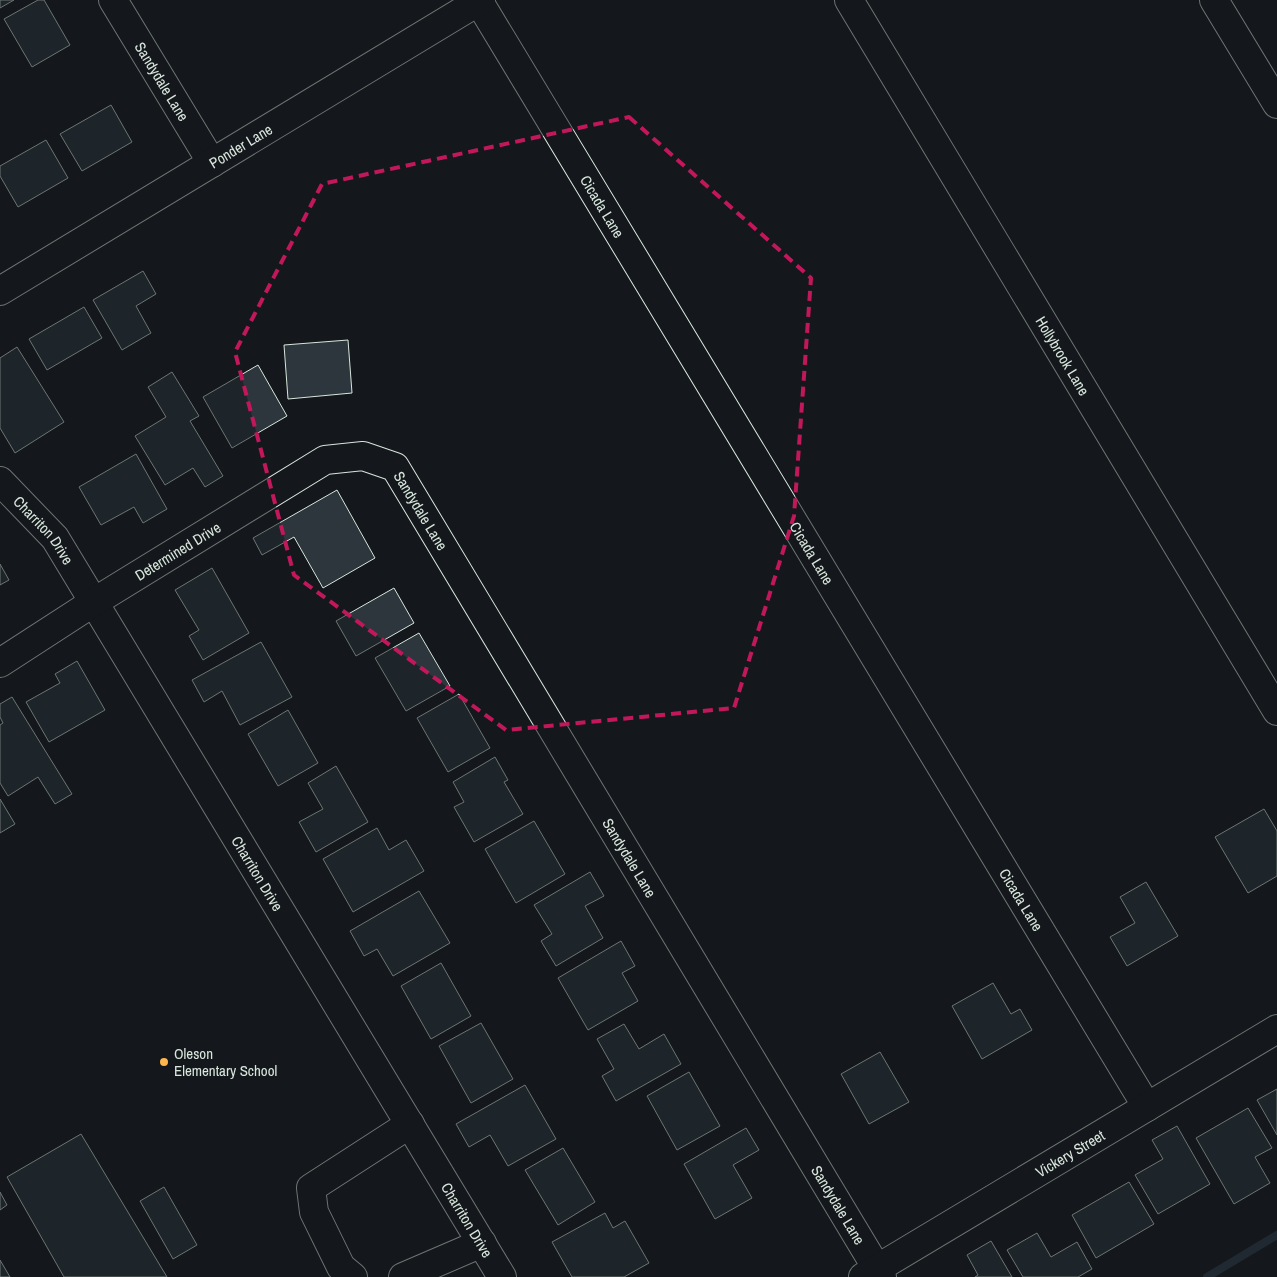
<svg xmlns="http://www.w3.org/2000/svg" width="1277" height="1277" font-family="'Archivo Narrow',sans-serif">
<style>
.lines{fill:none;stroke-linecap:round;stroke-linejoin:round}
.stream{stroke:#2f3f4d;stroke-width:8}
.building{fill:#2c363c;stroke:#d8e6dc}
.minor-casing{stroke:#d8e6dc;stroke-width:30}
.minor{stroke:#14181c;stroke-width:28}
.marked{fill:none;stroke:#c2185b;stroke-width:4;stroke-dasharray:10 6;stroke-linejoin:round}
.poi-dot{fill:#ffb74d;stroke:#14181c;stroke-width:2}
.labels{text-anchor:middle;dominant-baseline:central;stroke-width:4;stroke-linejoin:round;paint-order:stroke}
.street-label{font-size:15px;fill:#d8e6dc;stroke:#14181c}
.poi-label{font-size:15px;fill:#d8e6dc;stroke:#14181c;text-anchor:start}
</style>
<rect width="100%" height="100%" fill="#14181c"/>
<g class="lines">
<!-- stream -->
<path class="stream" d="M1207 1277 1277 1235"/>
</g>
<!-- building -->
<path class="building" d="M0 0H14L0 8Z
M38 0H44L70 45 32 67 4 19Z
M111 105 132 142 82 171 60 134Z
M46 140 68 178 18 207 0 176V166Z
M143 271 156 294 136 306 151 333 122 350 93 300Z
M84 307 102 338 47 370 29 339Z
M348 340 352 393 288 399 284 345Z
M17 347 64 422 15 453 0 428V358Z
M258 365 287 416 232 448 203 397Z
M172 372 199 416 190 421 223 476 205 487 193 468 165 485 135 436 166 417 148 387Z
M136 454 167 509 143 523 134 507 101 525 79 487Z
M337 490 375 558 323 588 294 537 262 555 253 538Z
M0 564 9 580 0 585Z
M212 568 249 633 203 660 189 636 199 630 175 590Z
M394 588 414 623 356 656 336 621Z
M419 633 450 686 406 711 375 658Z
M261 642 292 697 240 725 222 691 204 702 192 680Z
M77 661 105 710 49 742 26 702 60 683 55 674Z
M459 694 490 748 448 772 417 718Z
M12 697 72 794 55 804 38 777 8 796 0 783V725L3 723 0 717V704Z
M288 710 318 763 278 786 248 734Z
M495 757 508 780 504 782 523 814 474 842 454 807 464 802 453 782Z
M336 766 368 822 316 852 299 822 323 809 308 783Z
M0 799 15 824 0 833Z
M1264 809 1277 831V876L1248 893 1215 837Z
M534 821 565 874 516 903 485 849Z
M377 828 389 850 406 840 424 871 353 912 323 859Z
M590 872 604 896 585 906 603 938 556 966 541 941 552 934 534 905Z
M1146 882 1178 936 1127 966 1110 937 1135 923 1120 897Z
M419 891 450 943 393 976 377 949 364 956 350 931Z
M621 941 635 966 622 973 638 1001 588 1030 558 978Z
M441 963 471 1016 431 1039 401 986Z
M993 983 1011 1014 1020 1009 1032 1030 982 1059 952 1006Z
M481 1023 513 1079 471 1103 439 1046Z
M624 1024 639 1049 664 1034 681 1064 616 1101 602 1076 614 1069 597 1039Z
M880 1052 909 1102 869 1124 841 1074Z
M689 1072 720 1126 677 1150 647 1096Z
M525 1085 556 1139 508 1166 490 1135 469 1147 456 1124Z
M1277 1089V1135L1257 1100Z
M1248 1108 1272 1148 1255 1157 1270 1183 1234 1204 1196 1138Z
M1177 1126 1210 1184 1158 1214 1135 1175 1163 1159 1152 1140Z
M746 1128 759 1150 733 1165 752 1198 715 1219 684 1164Z
M81 1134 167 1277H64L7 1177Z
M563 1148 595 1202 558 1225 525 1170Z
M1129 1182 1154 1224 1096 1258 1072 1215Z
M164 1187 197 1245 173 1259 140 1201Z
M0 1192 7 1205 0 1210Z
M605 1213 613 1228 625 1221 649 1263 624 1277H572L552 1242Z
M1037 1233 1051 1257 1077 1242 1092 1269 1078 1277H1023L1007 1250Z
M991 1241 1012 1277H975L978 1275 967 1255Z
M0 1260 10 1277H0Z"/>
<g class="lines">
<defs>
<g id="minor">
<path id="s1" d="M113 0 212 163"/>
<path id="s2" d="M478 0 1147 1107"/>
<path id="s3" d="M849 0 1277 711"/>
<path d="M1214 0 1277 104"/>
<path id="s4" d="M0 291 481 0"/>
<path id="s5" d="M0 481 55 538 502 1277"/>
<path id="s6" d="M0 663 94 602 325 460 363 456 395 467 882 1277"/>
<path d="M353 1277 341 1267 314 1212 311 1188 410 1124"/>
<path d="M403 1277 482 1243"/>
<path id="s7" d="M863 1277 1277 1029"/>
</g>
</defs>
<!-- minor casing -->
<use href="#minor" class="minor-casing"/>
<!-- minor -->
<use href="#minor" class="minor"/>
</g>
<!-- marked area -->
<path d="M0 0H1277V1277H0ZM629 117 811 278 794 516 734 708 506 730 294 575 235 352 322 184Z" fill="#14181c" fill-opacity=".55" fill-rule="evenodd"/>
<path class="marked" d="M629 117 811 278 794 516 734 708 506 730 294 575 235 352 322 184Z"/>
<!-- markers -->
<circle class="poi-dot" cx="164" cy="1062" r="5"/>
<g class="labels">
<!-- street labels -->
<g class="street-label">
<text stroke="none"><textPath href="#s1" startOffset="95">Sandydale Lane</textPath></text>
<text stroke="none"><textPath href="#s4" startOffset="281">Ponder Lane</textPath></text>
<text stroke="none"><textPath href="#s2" startOffset="241">Cicada Lane</textPath></text>
<text stroke="none"><textPath href="#s3" startOffset="415">Hollybrook Lane</textPath></text>
<text stroke="none"><textPath href="#s6" startOffset="506">Sandydale Lane</textPath></text>
<text stroke="none"><textPath href="#s5" startOffset="66">Charriton Drive</textPath></text>
<text stroke="none"><textPath href="#s6" startOffset="210">Determined Drive</textPath></text>
<text stroke="none"><textPath href="#s2" startOffset="646">Cicada Lane</textPath></text>
<text stroke="none"><textPath href="#s6" startOffset="911">Sandydale Lane</textPath></text>
<text stroke="none"><textPath href="#s5" startOffset="471">Charriton Drive</textPath></text>
<text stroke="none"><textPath href="#s2" startOffset="1051">Cicada Lane</textPath></text>
<text stroke="none"><textPath href="#s7" startOffset="241">Vickery Street</textPath></text>
<text stroke="none"><textPath href="#s6" startOffset="1316">Sandydale Lane</textPath></text>
<text stroke="none"><textPath href="#s5" startOffset="876">Charriton Drive</textPath></text>
</g>
<!-- poi labels -->
<g class="poi-label">
<text x="174" y="1053">Oleson<tspan x="174" dy="17">Elementary School</tspan></text>
</g>
</g>
</svg>
